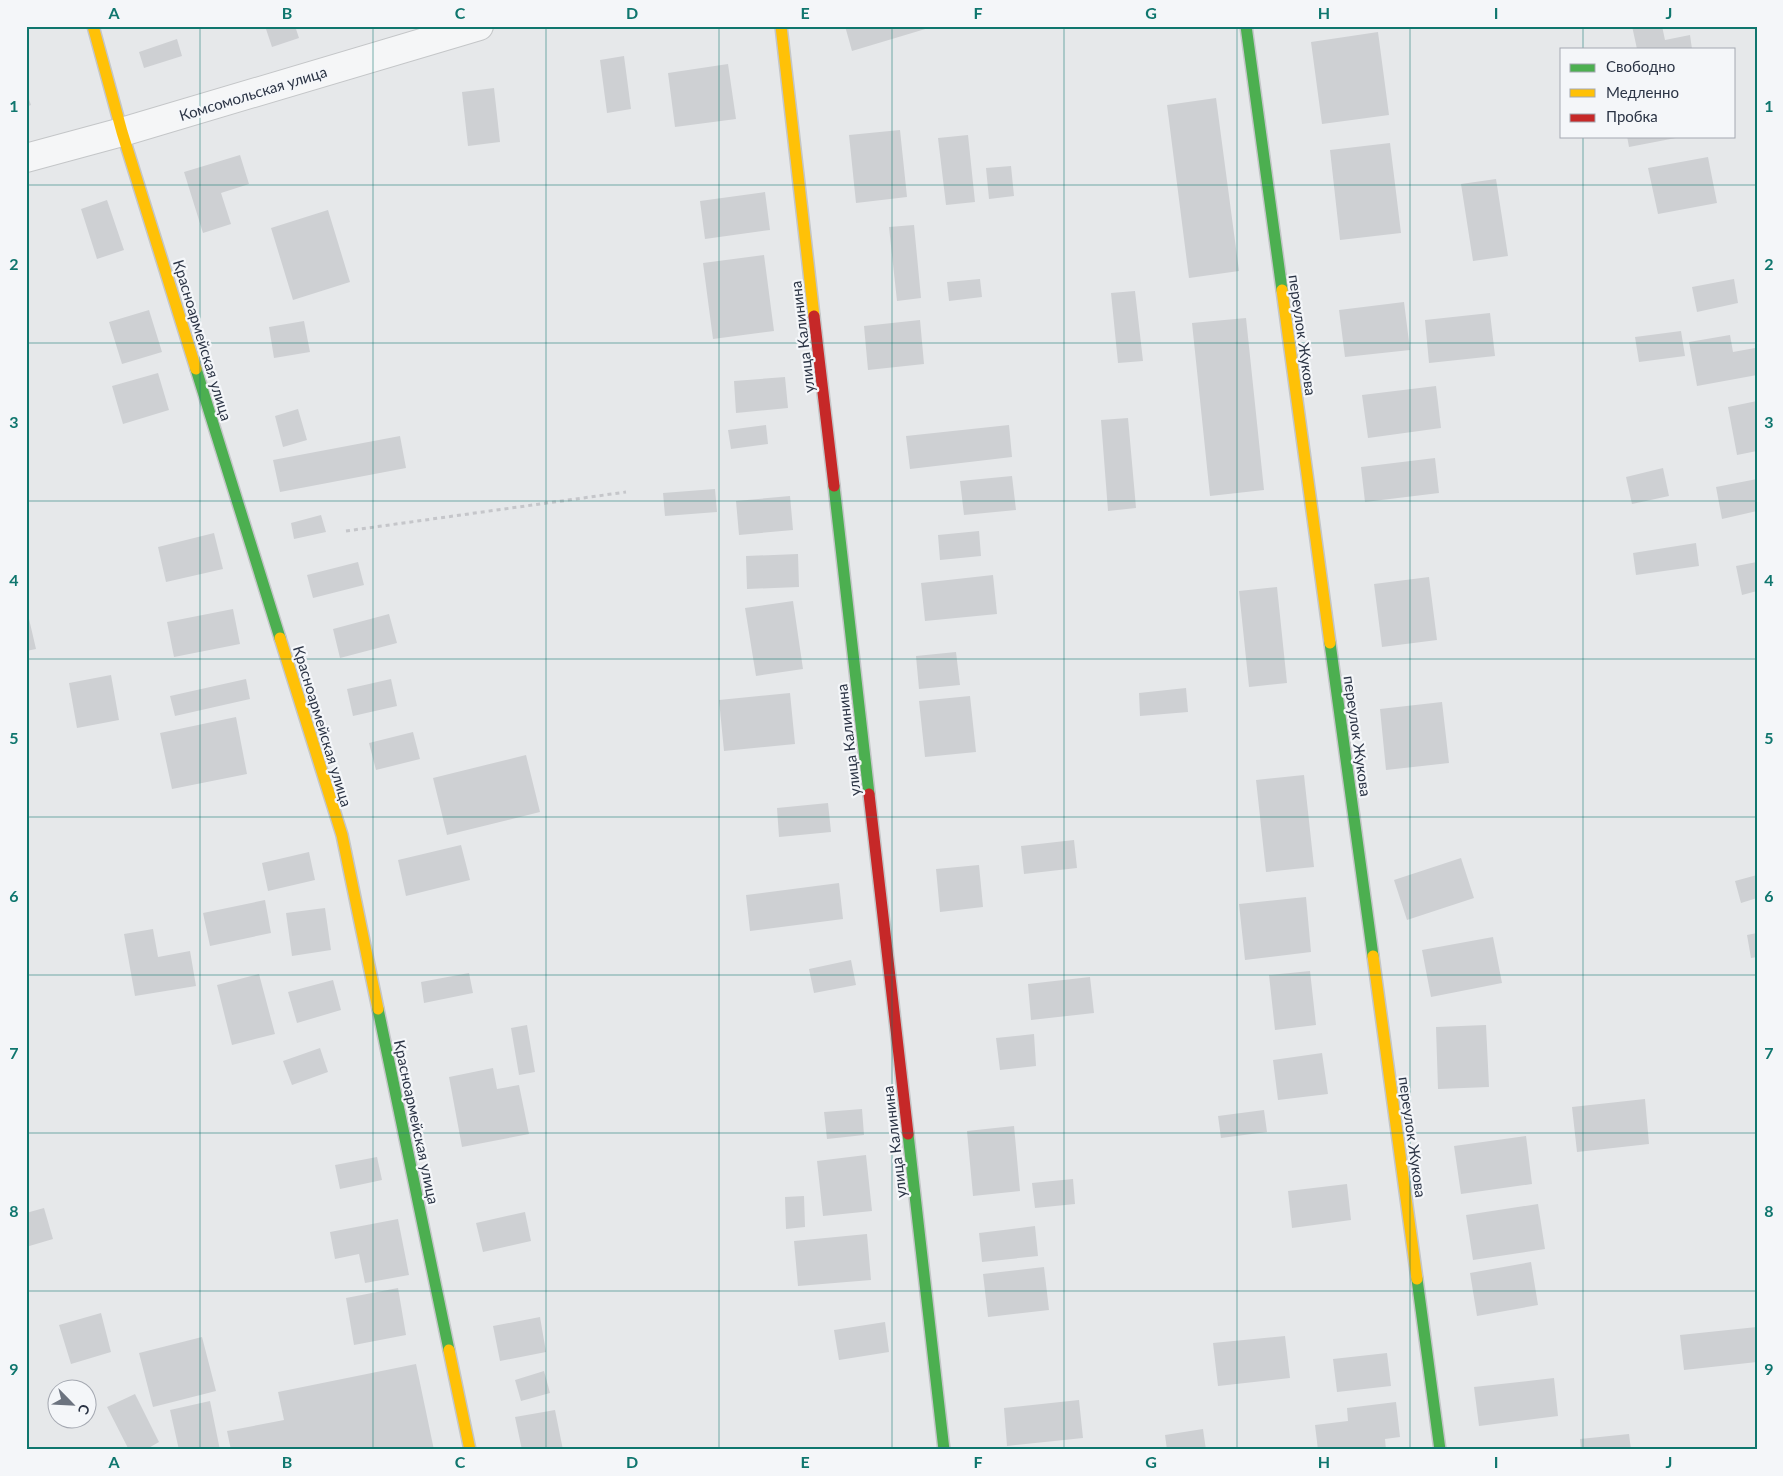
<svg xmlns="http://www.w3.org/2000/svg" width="1783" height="1476" font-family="Lato,sans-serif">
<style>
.building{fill:#ced0d3}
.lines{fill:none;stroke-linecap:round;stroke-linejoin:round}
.street-casing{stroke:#c4c6c8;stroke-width:30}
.fast-casing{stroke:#c4c6c8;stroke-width:14}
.slow-casing{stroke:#c4c6c8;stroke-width:14}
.jam-casing{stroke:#c4c6c8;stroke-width:14}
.path{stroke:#c5c6ca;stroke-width:3;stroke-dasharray:4 4;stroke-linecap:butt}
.street{stroke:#f5f6f7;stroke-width:28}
.fast{stroke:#4caf50;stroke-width:11}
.slow{stroke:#ffc107;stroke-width:11}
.jam{stroke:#c62828;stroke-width:11}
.grid{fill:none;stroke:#0f766e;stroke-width:1;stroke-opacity:0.55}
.labels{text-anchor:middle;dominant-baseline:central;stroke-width:4.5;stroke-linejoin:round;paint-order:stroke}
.street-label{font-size:15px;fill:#2b3445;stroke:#f4f6f9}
.neatline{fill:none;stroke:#0f766e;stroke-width:2}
.grid-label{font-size:16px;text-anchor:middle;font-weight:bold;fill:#0f766e}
</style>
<rect width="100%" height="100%" fill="#e6e8ea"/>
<!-- building -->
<path class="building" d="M265 26H295L299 38 272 47Z
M845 26H932V27L852 51Z
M1632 26H1662L1665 40 1690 35 1692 49H1637Z
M1378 32 1389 115 1322 124 1311 42Z
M177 39 182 56 144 68 139 52Z
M624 56 631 109 607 113 600 60Z
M728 64 736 119 675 127 668 73Z
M494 88 500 142 468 146 462 92Z
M26 91 31 105 26 107Z
M1216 98 1239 271 1189 278 1167 105Z
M900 130 907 197 856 203 849 135Z
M968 135 975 202 946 205 938 138Z
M1627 136H1680L1681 137 1629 147Z
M1390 143 1401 233 1340 240 1330 150Z
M240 155 249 184 221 193 231 224 203 233 184 172Z
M1708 157 1717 203 1658 214 1648 168Z
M1011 166 1014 196 989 199 986 168Z
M1496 179 1508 256 1473 261 1461 184Z
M765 192 770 230 705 239 700 201Z
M107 200 124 250 97 259 81 209Z
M328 210 350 282 293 300 271 228Z
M914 225 921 298 897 301 889 227Z
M764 255 774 331 713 339 703 263Z
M980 279 982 297 949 301 947 282Z
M1734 279 1738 303 1697 312 1692 287Z
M1135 291 1143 361 1118 363 1111 293Z
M1404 302 1410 350 1345 357 1339 310Z
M149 310 162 352 122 364 109 322Z
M1490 313 1495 356 1429 363 1425 320Z
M1246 318 1264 490 1210 496 1192 323Z
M920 320 924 364 868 370 864 326Z
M304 321 310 352 274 358 269 327Z
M1681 331 1685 356 1639 362 1635 337Z
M1730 335 1733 352 1755 348 1757 375 1697 386 1689 342Z
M158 373 169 410 123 424 112 386Z
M785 377 788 408 736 413 734 381Z
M1436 386 1441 428 1368 438 1362 395Z
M1757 401V451L1737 455 1728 407Z
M298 409 307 440 283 447 275 416Z
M1128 418 1136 508 1108 511 1101 420Z
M766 425 768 444 731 449 728 430Z
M1009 425 1012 457 910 469 906 436Z
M400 436 406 468 280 492 273 460Z
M1435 458 1439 493 1365 502 1361 467Z
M1663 468 1669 496 1632 504 1626 477Z
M1012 476 1016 510 964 515 960 481Z
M1757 479V511L1722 519 1716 487Z
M715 489 717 512 665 516 663 493Z
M790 496 793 530 739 535 736 501Z
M321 515 326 532 294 539 291 523Z
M979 531 981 556 940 560 938 535Z
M214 533 223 569 166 582 158 547Z
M1696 543 1699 566 1636 575 1633 553Z
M798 554 799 587 747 589 746 556Z
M358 562 364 585 313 598 307 575Z
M1757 562V591L1742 595 1736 566Z
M993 575 997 614 925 621 921 583Z
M1429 577 1437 640 1382 647 1374 584Z
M1277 587 1287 683 1249 687 1239 591Z
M793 601 803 669 756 676 745 608Z
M26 606 36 649 26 651Z
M233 609 240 644 174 657 167 622Z
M389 614 397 643 340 658 333 629Z
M956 652 960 685 919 689 916 656Z
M111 675 119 720 77 728 69 683Z
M246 679 250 699 175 716 170 696Z
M391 679 397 706 353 716 347 689Z
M1186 688 1188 712 1140 716 1139 693Z
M790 693 795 744 724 751 719 700Z
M970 696 976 752 925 757 919 701Z
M1442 702 1449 763 1386 770 1380 709Z
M236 717 247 774 172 789 160 733Z
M413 732 420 759 376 770 369 743Z
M526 755 540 812 447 835 433 778Z
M1304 775 1314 867 1266 872 1256 780Z
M828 803 831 832 779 837 777 808Z
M1074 840 1077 868 1024 874 1021 846Z
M461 845 470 880 406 896 398 860Z
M309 852 315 880 268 891 262 863Z
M1461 858 1474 898 1407 920 1394 880Z
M979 865 983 907 940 912 936 869Z
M1757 875V898L1741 903 1735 881Z
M839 883 843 919 750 931 746 895Z
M1306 897 1311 952 1245 960 1239 904Z
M265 900 271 933 210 946 203 913Z
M325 908 331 950 292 956 286 913Z
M153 929 158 957 190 951 196 986 135 996 124 934Z
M1757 933V957L1751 958 1747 935Z
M1493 937 1502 983 1431 997 1422 950Z
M851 960 856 985 814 993 809 969Z
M1310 971 1316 1025 1275 1030 1269 975Z
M469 973 473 993 424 1003 421 982Z
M259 974 275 1034 232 1045 217 985Z
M1090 977 1094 1013 1031 1020 1028 984Z
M333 980 341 1010 297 1023 288 992Z
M527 1025 535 1072 519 1075 511 1028Z
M1486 1025 1489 1087 1438 1089 1436 1027Z
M1034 1034 1036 1066 1000 1070 996 1038Z
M320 1048 328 1072 292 1085 283 1061Z
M1322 1053 1328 1094 1278 1100 1273 1060Z
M493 1068 497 1089 519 1085 529 1134 462 1147 449 1077Z
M1645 1099 1649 1144 1577 1152 1572 1107Z
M862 1109 864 1135 827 1139 824 1112Z
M1264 1110 1267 1132 1221 1138 1218 1116Z
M1014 1126 1020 1191 973 1196 967 1131Z
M1526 1136 1532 1184 1461 1194 1454 1146Z
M866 1155 872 1211 823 1216 817 1161Z
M377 1157 382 1180 340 1189 335 1165Z
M1073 1179 1075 1204 1035 1208 1032 1183Z
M1347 1184 1351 1220 1292 1228 1288 1191Z
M804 1196 805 1227 786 1229 785 1197Z
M1538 1204 1545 1249 1473 1260 1466 1215Z
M44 1208 53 1239 26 1247V1213Z
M525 1212 531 1241 483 1252 476 1223Z
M398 1219 409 1275 365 1283 359 1254 335 1259 330 1232Z
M1035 1226 1038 1256 982 1262 979 1233Z
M867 1234 871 1280 798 1286 794 1241Z
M1531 1262 1538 1305 1477 1316 1470 1273Z
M1044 1267 1049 1310 988 1317 983 1274Z
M398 1288 406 1335 354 1345 346 1298Z
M101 1313 111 1352 71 1364 59 1325Z
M540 1317 546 1352 500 1361 493 1326Z
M885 1322 889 1352 839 1360 834 1330Z
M1757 1327V1362L1684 1370 1680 1335Z
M1285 1336 1290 1378 1218 1386 1213 1343Z
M202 1337 216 1391 153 1407 139 1353Z
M1387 1353 1391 1386 1337 1392 1333 1359Z
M416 1364 434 1450H231L227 1431 284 1420 278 1392Z
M544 1371 550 1393 521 1401 515 1380Z
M1554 1378 1558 1416 1479 1426 1474 1387Z
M135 1394 159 1442 145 1450H129L107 1407Z
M1079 1400 1083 1438 1007 1446 1004 1408Z
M210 1401 220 1450H179L170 1410Z
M1396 1402 1400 1437 1385 1439 1386 1450H1318L1315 1425 1348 1421 1347 1408Z
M555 1410 563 1450H522L515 1417Z
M1203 1429 1206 1450H1167L1165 1435Z
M1629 1434 1631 1450H1581L1580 1439Z"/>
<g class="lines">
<defs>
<path id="street" d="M26 158 122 132 479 26"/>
<path id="fast" d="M1246 26 1282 290
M196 369 280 638
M834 486 869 794
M1330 643 1373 956
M378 1009 449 1350
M908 1134 944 1450
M1417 1279 1440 1450"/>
<path id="slow" d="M93 26 122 132 196 369
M781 26 814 316
M1282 290 1330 643
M280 638 342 835 378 1009
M1373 956 1417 1279
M449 1350 470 1450"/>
<path id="jam" d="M814 316 834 486
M869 794 908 1134"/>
</defs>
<!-- street casing -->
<use href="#street" class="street-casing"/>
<!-- fast casing -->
<use href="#fast" class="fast-casing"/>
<!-- slow casing -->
<use href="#slow" class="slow-casing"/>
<!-- jam casing -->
<use href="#jam" class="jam-casing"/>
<!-- path -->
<path class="path" d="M346 531 626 492"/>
<!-- street -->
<use href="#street" class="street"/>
<!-- fast -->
<use href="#fast" class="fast"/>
<!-- slow -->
<use href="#slow" class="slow"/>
<!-- jam -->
<use href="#jam" class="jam"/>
</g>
<!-- grid -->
<path class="grid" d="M200 26V1450M373 26V1450M546 26V1450M719 26V1450M892 26V1450M1064 26V1450M1237 26V1450M1410 26V1450M1583 26V49M1583 136V1450M26 185H1757M26 343H1757M26 501H1757M26 659H1757M26 817H1757M26 975H1757M26 1133H1757M26 1291H1757"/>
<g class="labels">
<!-- street labels -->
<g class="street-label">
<text transform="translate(253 93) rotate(-17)">Комсомольская улица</text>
<text transform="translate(1303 335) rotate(82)">переулок Жукова</text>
<text transform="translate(802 337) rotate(-97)">улица Калинина</text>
<text transform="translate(203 340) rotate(73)">Красноармейская улица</text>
<text transform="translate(323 726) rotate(73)">Красноармейская улица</text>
<text transform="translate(1358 736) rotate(82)">переулок Жукова</text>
<text transform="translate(848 740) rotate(-97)">улица Калинина</text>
<text transform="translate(417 1122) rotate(78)">Красноармейская улица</text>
<text transform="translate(1413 1137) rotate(82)">переулок Жукова</text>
<text transform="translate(894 1142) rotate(-97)">улица Калинина</text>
</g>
</g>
<!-- border -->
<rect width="1783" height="1476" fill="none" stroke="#f4f6f9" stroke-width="55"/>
<!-- legend -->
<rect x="1560" y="48" width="175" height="90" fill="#f4f6f9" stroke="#a4a8b1"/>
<rect x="1570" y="64" width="25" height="8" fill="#4caf50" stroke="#a4a8b1"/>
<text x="1606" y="72" font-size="15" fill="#2b3445">Свободно</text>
<rect x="1570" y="89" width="25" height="8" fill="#ffc107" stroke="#a4a8b1"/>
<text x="1606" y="98" font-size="15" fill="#2b3445">Медленно</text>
<rect x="1570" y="114" width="25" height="8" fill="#c62828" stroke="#a4a8b1"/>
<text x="1606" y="122" font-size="15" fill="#2b3445">Пробка</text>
<!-- north arrow -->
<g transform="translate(72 1404) rotate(114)"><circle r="24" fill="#f4f6f9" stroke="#a4a8b1"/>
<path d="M0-4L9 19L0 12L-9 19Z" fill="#6c737f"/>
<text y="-8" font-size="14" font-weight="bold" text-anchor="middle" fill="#2b3445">С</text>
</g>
<rect x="28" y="28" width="1728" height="1420" class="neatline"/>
<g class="grid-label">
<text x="114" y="19">A</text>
<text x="287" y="19">B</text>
<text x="460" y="19">C</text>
<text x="632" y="19">D</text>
<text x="805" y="19">E</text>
<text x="978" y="19">F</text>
<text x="1151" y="19">G</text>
<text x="1324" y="19">H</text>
<text x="1496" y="19">I</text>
<text x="1669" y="19">J</text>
<text x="14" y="112">1</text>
<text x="1769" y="112">1</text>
<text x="14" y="270">2</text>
<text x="1769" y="270">2</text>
<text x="14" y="428">3</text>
<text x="1769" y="428">3</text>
<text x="14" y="586">4</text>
<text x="1769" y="586">4</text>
<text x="14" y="744">5</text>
<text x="1769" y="744">5</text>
<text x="14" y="902">6</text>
<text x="1769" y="902">6</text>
<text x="14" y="1059">7</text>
<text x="1769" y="1059">7</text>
<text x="14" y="1217">8</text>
<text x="1769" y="1217">8</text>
<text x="14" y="1375">9</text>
<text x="1769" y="1375">9</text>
<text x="114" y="1468">A</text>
<text x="287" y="1468">B</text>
<text x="460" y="1468">C</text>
<text x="632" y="1468">D</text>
<text x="805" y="1468">E</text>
<text x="978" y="1468">F</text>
<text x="1151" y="1468">G</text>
<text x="1324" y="1468">H</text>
<text x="1496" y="1468">I</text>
<text x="1669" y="1468">J</text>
</g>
</svg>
